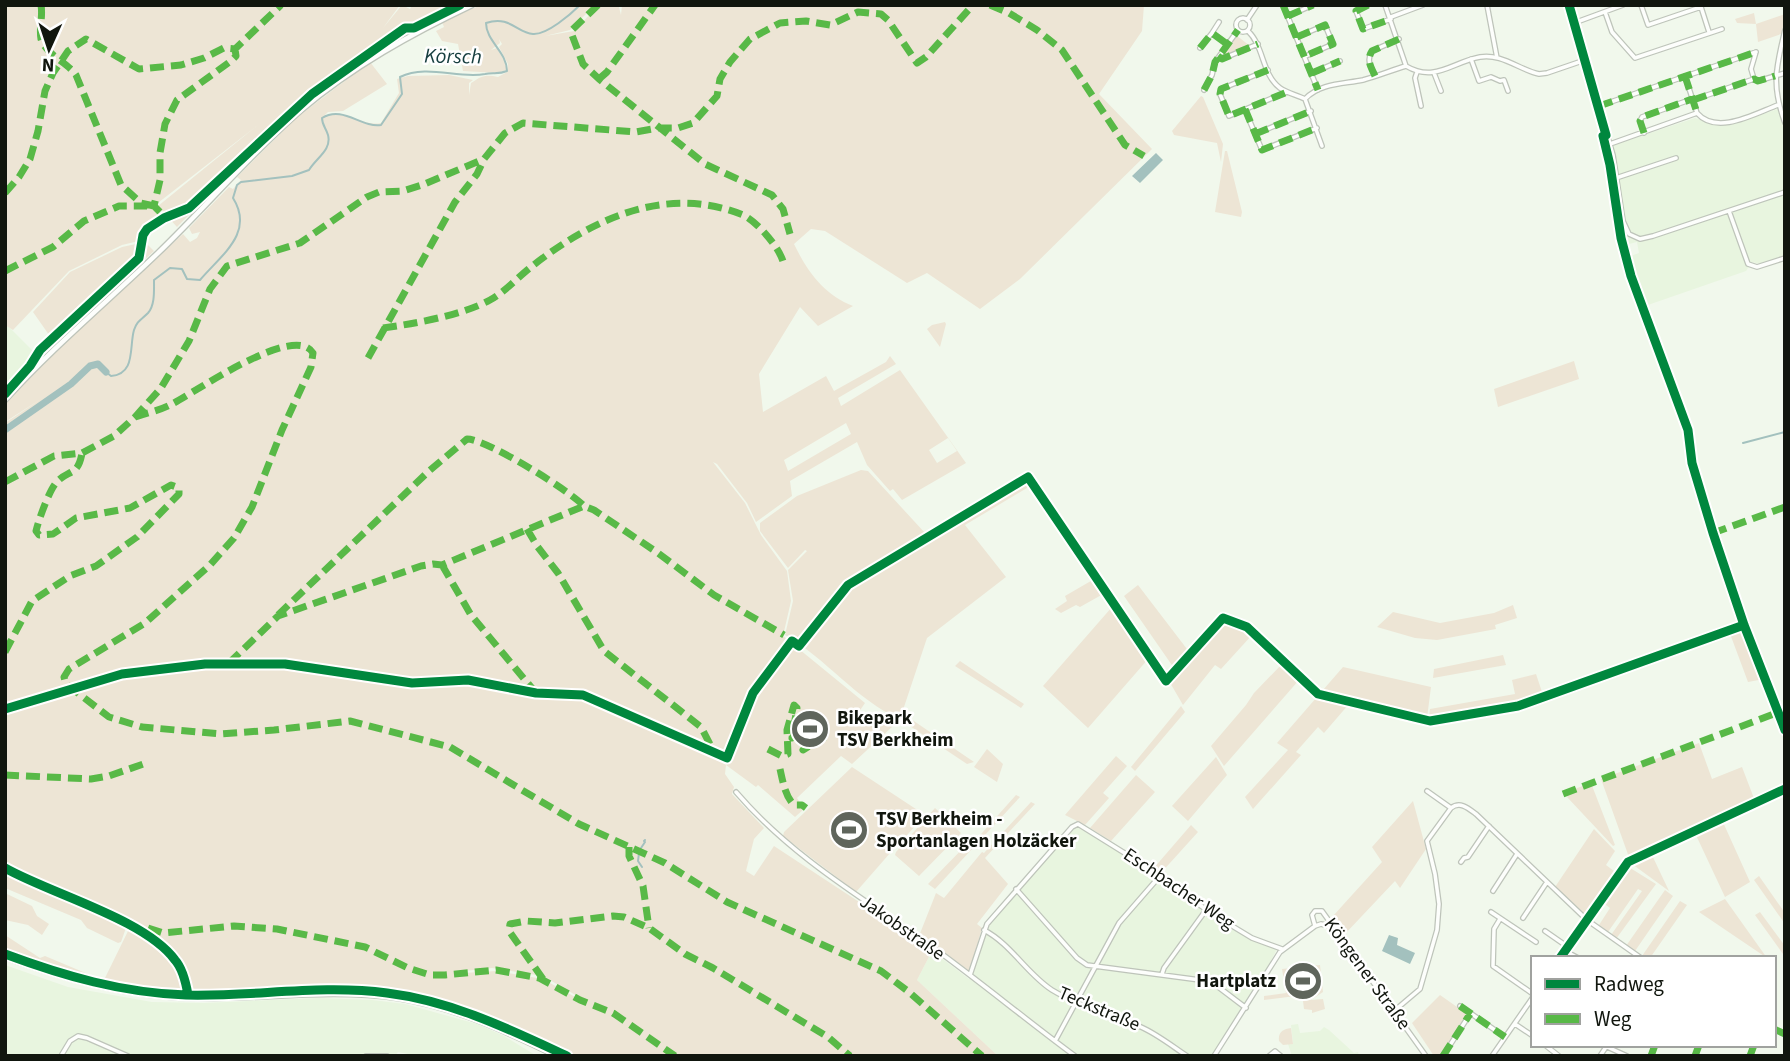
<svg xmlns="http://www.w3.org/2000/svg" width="1790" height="1061" font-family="'Source Sans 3',sans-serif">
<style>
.built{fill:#e8f5df}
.green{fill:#ede5d5;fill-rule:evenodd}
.water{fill:#a3c1be}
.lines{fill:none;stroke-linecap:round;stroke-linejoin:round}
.stream{stroke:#a3c1be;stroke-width:2}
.river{stroke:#a3c1be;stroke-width:7}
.street-casing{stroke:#bec4ba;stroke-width:6}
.secondary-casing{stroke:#bec4ba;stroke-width:7}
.street{stroke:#fdfefc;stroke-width:3.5}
.secondary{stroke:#fdfefc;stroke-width:4.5}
.quiet{stroke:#58b947;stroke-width:7;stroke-dasharray:14 7;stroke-linecap:butt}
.cycleway-casing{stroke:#fff;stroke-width:13}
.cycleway{stroke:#00873e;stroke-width:9}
.labels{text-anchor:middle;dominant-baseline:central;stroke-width:5;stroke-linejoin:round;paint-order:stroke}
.poi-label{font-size:19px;font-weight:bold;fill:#11160e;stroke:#fff;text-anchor:start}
.street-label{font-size:19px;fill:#11160e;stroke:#fff}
.water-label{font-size:21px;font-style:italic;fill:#163e3f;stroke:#fff}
</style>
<rect width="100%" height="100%" fill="#f1f8ec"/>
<!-- built -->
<path class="built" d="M1781 108 1785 118V255L1760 264 1752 262 1746 271 1645 306 1632 275 1628 257 1639 253 1637 242 1625 245 1608 147 1695 118 1714 124 1730 125Z
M6 324 35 353 29 365 5 391Z
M1078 827 1140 865 1208 914 1249 939 1277 949 1262 978 1212 1056H998L917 980 932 951 969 979 991 922 1073 828Z
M5 965 68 987 152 1002 204 1003 319 998 372 1000 405 1004 477 1024 504 1036 537 1056H417L398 1052 395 1056H5Z
M1298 1024 1300 1033 1320 1031 1324 1027 1329 1030 1354 1053 1358 1052 1359 1056H1292L1288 1044 1293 1043 1291 1025Z"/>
<!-- green -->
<path class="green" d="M5 5H400L383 28 402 5 410 9 412 5 453 6C417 27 380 46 347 70 284 116 232 172 177 227L158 206 258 125 154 206 163 220 147 239 122 245 69 271 13 330 5 325Z
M481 5H595L570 30 545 36 574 31 599 5H620L619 7 621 15 622 5H1144L1142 31 1099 94 1152 149 1020 279 980 309 927 273 907 283 825 231 811 229 794 244C807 271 824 295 853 306L818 326 800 307 759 374 763 412 826 376 834 391 886 362 890 356 896 364 838 398 841 406 900 370 966 463 902 500 893 489 890 491 867 465 857 442 790 481 792 496 756 522 747 503 717 464 713 462 745 503 761 535 787 571 791 601 783 636 865 703 852 722 854 724 863 715 874 723 883 714 894 721 893 726 852 764 841 756 797 798 804 809 795 817 758 785 756 787 726 765 725 774 734 787 732 794 764 828 754 839 746 871 754 876 774 846 917 940 932 951 917 980 998 1056H569L489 1019 443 1002 389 991 326 988 185 994 149 991 103 982 131 925 5 866V423L41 399 5 422V404L64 342 183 234 190 242 197 238 200 232 192 234 189 228 229 187 233 189 241 180 237 177 296 118 370 62 387 84 343 111 328 112 324 116C344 107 361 127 381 123L399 93 397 79 408 76 449 75 473 80 469 83V95L471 83C481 76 486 74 498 77L507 72 508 64 499 47 502 44 499 39 500 43 491 50 497 48 506 64V70L498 73 463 71 458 44 442 41 436 31 444 27 442 22ZM846 423 851 434 788 471 784 460ZM948 438 957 451 937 463 929 450ZM492 968 543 976 584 1000V1002L543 979 497 971 463 973 464 971Z
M1754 13 1756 24 1785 14 1784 33 1758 42 1756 24 1737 23 1735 19Z
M1236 35 1250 46 1222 58 1221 56Z
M1201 96 1203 97 1223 144 1221 162 1217 143 1174 135 1172 131Z
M1225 151H1227L1242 212 1241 217 1215 212Z
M145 242 154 251 54 342 33 312 70 272 122 247Z
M945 322 946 324 940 347 927 329 932 325Z
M1574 361 1579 379 1498 407 1494 389Z
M861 470 868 471 925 533V538L910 546 911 548 1024 481H1029L1032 485 965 525 1006 577 927 638 900 719C856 700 826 658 785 635L793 601 788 570 807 551 805 550 788 568 760 531V523L797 496Z
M1096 578 1105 593 1080 607 1076 605 1061 613 1055 609 1067 601 1065 596Z
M1138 585 1190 653 1176 671 1124 596Z
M1513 605 1517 618 1495 625 1496 629 1437 640 1415 638 1377 627 1393 612 1440 623 1494 613Z
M1112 607 1115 608 1149 658 1088 728 1043 686Z
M1226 620 1241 626 1252 635 1221 669 1215 665 1183 705 1169 681 1221 622Z
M1740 628 1744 630 1764 679 1748 682 1729 631Z
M1503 655 1506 665 1433 678 1434 669Z
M960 661 1024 704 1021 708 955 666Z
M1282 664 1299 680 1224 766 1211 746 1246 705 1254 693Z
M1343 667 1431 687 1427 718 1333 697V700L1349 704 1324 733 1318 727 1296 752 1301 755 1253 809 1245 797 1288 750 1277 743Z
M1536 674 1543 695 1514 705 1429 719 1430 709 1515 694 1512 680Z
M1181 706 1185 712 1135 771 1131 767Z
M905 715 974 762 967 764 904 722Z
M1699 743 1712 779 1742 767 1755 801 1630 860 1601 779Z
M987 749 1003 764 997 782 974 767Z
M1116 756 1127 766 1103 793 1109 798 1085 825 1065 815Z
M1216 757 1227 775 1188 821 1172 806Z
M852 767 925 815 899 844 894 846 891 852 856 892 783 836 784 832Z
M1136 775 1155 792 1111 841 1090 828Z
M1591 783 1615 845 1613 846 1567 797 1569 791Z
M1016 795 1020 797 935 889 928 884 971 840 974 842Z
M1413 801 1426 849 1400 888 1395 881 1344 935 1333 916 1382 862 1372 847Z
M1031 802 1035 804 985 858 1008 884 977 924 982 928 970 970 966 971 919 936 936 893 944 898 982 852 984 853Z
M935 808 961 833 919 876 895 855 896 852Z
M1722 820 1750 882 1725 897 1695 833Z
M1191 825 1198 832 1160 874 1153 869Z
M1594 829 1615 851 1606 865 1614 871 1584 915 1555 887Z
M1651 853 1669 891 1632 864 1633 861Z
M1627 866 1656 884 1616 939 1611 935 1642 891 1638 889 1608 932 1599 925 1610 908 1602 902Z
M5 869 127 925 121 942 118 943 87 928 81 920 5 888Z
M1759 876 1785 913V924L1754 880Z
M1665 890 1673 896 1635 951 1626 946Z
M7 894 32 906 37 916 49 924 42 935 28 925 5 920Z
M1725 899 1767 958 1699 912Z
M1680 901 1687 905 1650 958 1642 956Z
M1760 912 1785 946 1783 954 1755 915Z
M5 935 40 958 45 956 95 977 94 980 5 951Z
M1320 965 1323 992 1311 1000 1323 999 1325 1009 1312 1013V1010L1304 1009 1303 1001 1308 1000 1296 996 1264 1000V996L1286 993 1282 969Z
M1440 995 1467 1014 1441 1056H1434L1412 1023Z
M1291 1028 1293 1044 1283 1045 1279 1041C1278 1032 1283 1029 1291 1028Z"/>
<!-- water -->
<path class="water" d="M1156 153 1163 160 1140 183 1132 176Z
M1389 935 1398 938 1397 945 1415 953 1410 964 1382 951Z"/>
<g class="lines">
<!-- stream -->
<path class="stream" d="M106 372 111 376C136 374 129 347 134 330 137 321 141 320 148 313 155 305 154 291 154 280L170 268 182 269 187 279 200 280C221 255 255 233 233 198L237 185 241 182 292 176 309 170C316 158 332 150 328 135 326 128 322 125 322 118 343 105 361 128 381 125L402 94 400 77C427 64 458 79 485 74 493 72 498 75 507 71 507 52 486 41 486 23 510 15 517 33 533 34 547 35 571 14 580 5
M1743 443 1785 432
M644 841 645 840
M641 848 645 842
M639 853 638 861 642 867"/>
<!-- river -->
<path class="river" d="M5 430 71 384 90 366 98 364 106 372"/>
<defs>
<path id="street" d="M1283 5 1318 90
M1368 5 1356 11 1363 29 1391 19
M1385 5 1406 66
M1487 5 1497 58
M1569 5 1613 155 1623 221 1629 234 1640 239 1653 236 1785 192
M1641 5 1648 25 1701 7
M1701 7 1709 32
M1605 12 1612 32 1635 58 1722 29
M1288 16 1313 5
M1391 17 1423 5
M1236 25a7 7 0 1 1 14 0a7 7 0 1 1-14 0Z
M1247 20 1257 5
M1574 23 1623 5
M1785 30C1776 68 1771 85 1785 123
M1248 31C1264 46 1262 75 1280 88 1287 93 1297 95 1305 99
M1212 33 1219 22
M1297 37 1325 25 1333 44 1306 56
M1200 48 1212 33 1227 44
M1219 57 1222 59 1258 44
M1471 59 1479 81 1491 77 1500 81 1504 80 1508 91
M1268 70 1221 89 1220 94 1229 116 1287 92
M1417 72 1415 78 1421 106
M1312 73 1340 61
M1434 73 1441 91
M1375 76C1371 67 1366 60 1372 51L1399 39
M1685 76 1697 113
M1754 79 1751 69 1756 52
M1204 90 1212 75 1215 62 1238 30
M1305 99C1320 83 1344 84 1363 80 1378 76 1392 70 1406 66 1435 83 1452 62 1480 57 1501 53 1520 70 1539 74L1547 73 1585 60
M1305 99 1322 146
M1693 100 1754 79 1758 81 1785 73
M1599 106 1756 52
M1245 110 1262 150 1317 128
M1644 133 1640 121 1642 117 1692 99
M1255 134 1311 111
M1610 144 1697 113C1717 136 1756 113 1778 105
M1616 178 1676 158
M1729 211 1748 264 1757 267 1785 258
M1427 791 1451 808
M736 792C790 855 859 896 927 943 977 979 1025 1019 1075 1056
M1461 862 1464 858 1468 857 1489 826
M1016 889 1077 958 1087 965 1200 980 1217 986 1246 1008
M1493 891 1517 854
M1491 912 1536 942
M1523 918 1547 882
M1500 919 1494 929 1493 966 1533 994
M1315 926 1312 915 1315 911H1322L1426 1056
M984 930C1011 944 1027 974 1052 990 1080 1007 1111 1014 1141 1027 1157 1034 1172 1046 1187 1056
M1545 931 1568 947
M1565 951 1578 958
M1560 958 1628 862
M1162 974 1164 968 1206 910
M970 975 987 924 1072 827 1078 824 1131 857 1214 915 1252 938 1282 949
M1460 1006 1505 1037
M1394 1011 1420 989 1437 930 1439 904 1435 874 1427 841 1451 808C1460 801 1468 808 1476 814L1587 920 1641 958
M1515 1024 1533 1036
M1774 1029 1785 1034
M1055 1041 1119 923 1159 877
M1545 1045 1559 1056
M1603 1045 1627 1056
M61 1056 70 1041 78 1036 87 1038 128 1056
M366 1056H387
M1214 1056 1280 952 1315 926 1321 924 1330 926
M1269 1056 1275 1051 1281 1056
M1443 1056 1470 1014
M1492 1056 1533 997
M1600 1056 1606 1047
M1651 1056 1655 1045
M1695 1056 1699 1045
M1750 1056 1754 1045"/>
<path id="secondary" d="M5 400C53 347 107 302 158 253 206 207 250 154 301 110 353 66 411 34 472 5
M5 957C68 980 129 997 196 998 264 999 330 988 398 998 455 1007 506 1031 557 1056"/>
</defs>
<!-- street casing -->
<use href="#street" class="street-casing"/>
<!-- secondary casing -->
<use href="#secondary" class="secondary-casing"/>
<!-- street -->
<use href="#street" class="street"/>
<!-- secondary -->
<use href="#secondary" class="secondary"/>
<!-- quiet -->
<path class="quiet" d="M41 5C43 16 39 28 41 39 46 55 67 62 76 75L121 185 141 203 154 206
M598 5 572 30V35L583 64 599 79 705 164 772 195 783 209 790 234
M990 5 1009 13 1037 30 1062 50 1125 145 1144 156
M1283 5 1318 90
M1368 5 1356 11 1363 29 1391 19
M1288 16 1313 5
M1297 37 1325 25 1333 44 1305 56
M1200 48 1212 33 1227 44
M1218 56 1222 59 1258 44
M1268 70 1221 89 1220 94 1229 116 1287 92
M1312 73 1340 61
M1375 76C1371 67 1366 60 1372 51L1399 39
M1685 76 1697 113
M599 79 607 72 655 5
M1204 90 1212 75 1215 62 1238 30
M1693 100 1754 79 1758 81 1775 76
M1599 106 1756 52
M1245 109 1262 150 1317 128
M1644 133 1640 121 1642 117 1692 99
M1255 134 1311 111
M5 193 19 177 30 159 38 131 45 91 53 73 68 51 86 39 139 69 181 65 204 58 224 48 235 49 281 5
M160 212 154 206 160 180V153L165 124 177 100 231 61 236 56 235 49
M5 271 53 247 84 221 119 206H147
M383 328C413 324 463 315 490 300 506 291 518 277 531 267 592 219 666 184 743 215 757 221 784 252 784 267
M368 358 455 202 477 174 484 159
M135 417C147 413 161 410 172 404 194 393 295 322 313 353L311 367 282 430 252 507 234 538 210 565 145 623 69 669 64 677 66 684 109 717 142 727 221 734 274 730 350 721 450 747 579 824 665 863 727 902 881 971 909 992 982 1056
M5 482 54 456 82 453 114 436 135 417 161 388 189 341 210 289 227 266 300 243 367 197 379 192 403 191 422 185 484 159 505 133 523 123 636 132 658 128H678L693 123 717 96 720 79 730 62 750 39 780 23 806 21 830 25 858 12 881 14 888 20 917 63 926 57 973 5
M527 529 537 546 558 573 604 651 701 727 713 750
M1713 533 1785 507
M442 565 471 615 536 693
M278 615 429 471 467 439C487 439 570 491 584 506
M5 652 32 601 70 576 96 566 137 537 179 494V488L171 485 130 508 76 518 53 534 39 535 36 531C39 519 49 491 56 483 68 469 78 477 82 453
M229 663 278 616 421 566 433 564 442 565 584 506 594 510 658 553 714 595 784 635
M768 749 782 756 788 754 787 730 794 705 797 708 792 738 805 724 807 737 816 732 819 734 803 750 824 737 833 739
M780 769C783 782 785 796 794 805H802L806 808
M5 775 91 779 109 776 149 762
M1563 794 1779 712
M629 847V856L643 886 649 928
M148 928 163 933 234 926 277 929 365 947 408 968 430 975H445L496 970 539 978 580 1000 613 1013 675 1056
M543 979 509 931 510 924 526 921 555 923 613 916 624 917 649 928 685 954 713 968 828 1037 850 1056
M1460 1006 1505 1037
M1774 1029 1785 1034
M1443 1056 1470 1014
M1651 1056 1655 1045
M1695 1056 1699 1045
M1750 1056 1754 1045"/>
<defs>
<path id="cycleway" d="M1569 5 1606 135 1603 136 1610 165 1621 238 1631 276 1688 430 1692 463 1713 533 1744 625 1785 730
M5 394 30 366 40 350 139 258 143 235 147 229 164 218 189 208 312 94 405 28H414L460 5
M5 709 122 674 205 664H285L412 683 468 680 536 693 583 695 727 758 753 693 792 641 799 646 848 585 1028 477 1166 681 1223 618 1247 627 1318 694 1430 721 1518 706 1744 625
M5 868C51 894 145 919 175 960 183 969 186 983 188 995
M5 954C64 976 123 993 186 995 253 997 320 984 387 993 452 1001 509 1029 567 1056
M1560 958 1628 862 1785 789"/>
</defs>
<!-- cycleway casing -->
<use href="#cycleway" class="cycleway-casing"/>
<!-- cycleway -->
<use href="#cycleway" class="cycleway"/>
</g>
<!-- icons -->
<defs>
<symbol id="stadium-disc" viewBox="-11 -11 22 22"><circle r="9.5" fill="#5f655c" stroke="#fff"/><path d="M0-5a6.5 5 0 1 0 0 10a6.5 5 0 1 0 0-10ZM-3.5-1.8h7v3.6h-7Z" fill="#fff"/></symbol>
</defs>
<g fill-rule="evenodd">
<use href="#stadium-disc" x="788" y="707" width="44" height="44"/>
<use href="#stadium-disc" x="827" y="808" width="44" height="44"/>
<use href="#stadium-disc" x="1281" y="959" width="44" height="44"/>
</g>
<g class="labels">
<!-- poi labels -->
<g class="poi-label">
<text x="837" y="718">Bikepark<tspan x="837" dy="22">TSV Berkheim</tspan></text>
<text x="876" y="819">TSV Berkheim -<tspan x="876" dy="22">Sportanlagen Holzäcker</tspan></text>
<text x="1276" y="981" text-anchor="end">Hartplatz</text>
</g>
<!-- street labels -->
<g class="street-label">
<text transform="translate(1179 889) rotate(34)">Eschbacher Weg</text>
<text transform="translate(902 928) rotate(35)">Jakobstraße</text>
<text transform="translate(1367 974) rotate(54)">Köngener Straße</text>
<text transform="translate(1099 1009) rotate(23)">Teckstraße</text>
</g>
<!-- water labels -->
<g class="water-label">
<text transform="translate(453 56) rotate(1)">Körsch</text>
</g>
</g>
<!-- border -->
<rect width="1790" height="1061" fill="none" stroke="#11160e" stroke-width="14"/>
<!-- legend -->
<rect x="1531" y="956" width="245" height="91" fill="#ffffff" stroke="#a0a29f" stroke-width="2"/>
<rect x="1545" y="979" width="35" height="10" fill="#00873e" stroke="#a0a29f" stroke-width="2"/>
<text x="1594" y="991" font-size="21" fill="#11160e">Radweg</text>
<rect x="1545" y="1014" width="35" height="10" fill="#58b947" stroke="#a0a29f" stroke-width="2"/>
<text x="1594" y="1026" font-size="21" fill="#11160e">Weg</text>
<!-- north arrow -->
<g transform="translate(49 49) rotate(183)" stroke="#ffffff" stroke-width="5" paint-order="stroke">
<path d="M0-5L12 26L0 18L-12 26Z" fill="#11160e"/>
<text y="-10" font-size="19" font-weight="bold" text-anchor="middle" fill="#11160e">N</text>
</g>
</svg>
